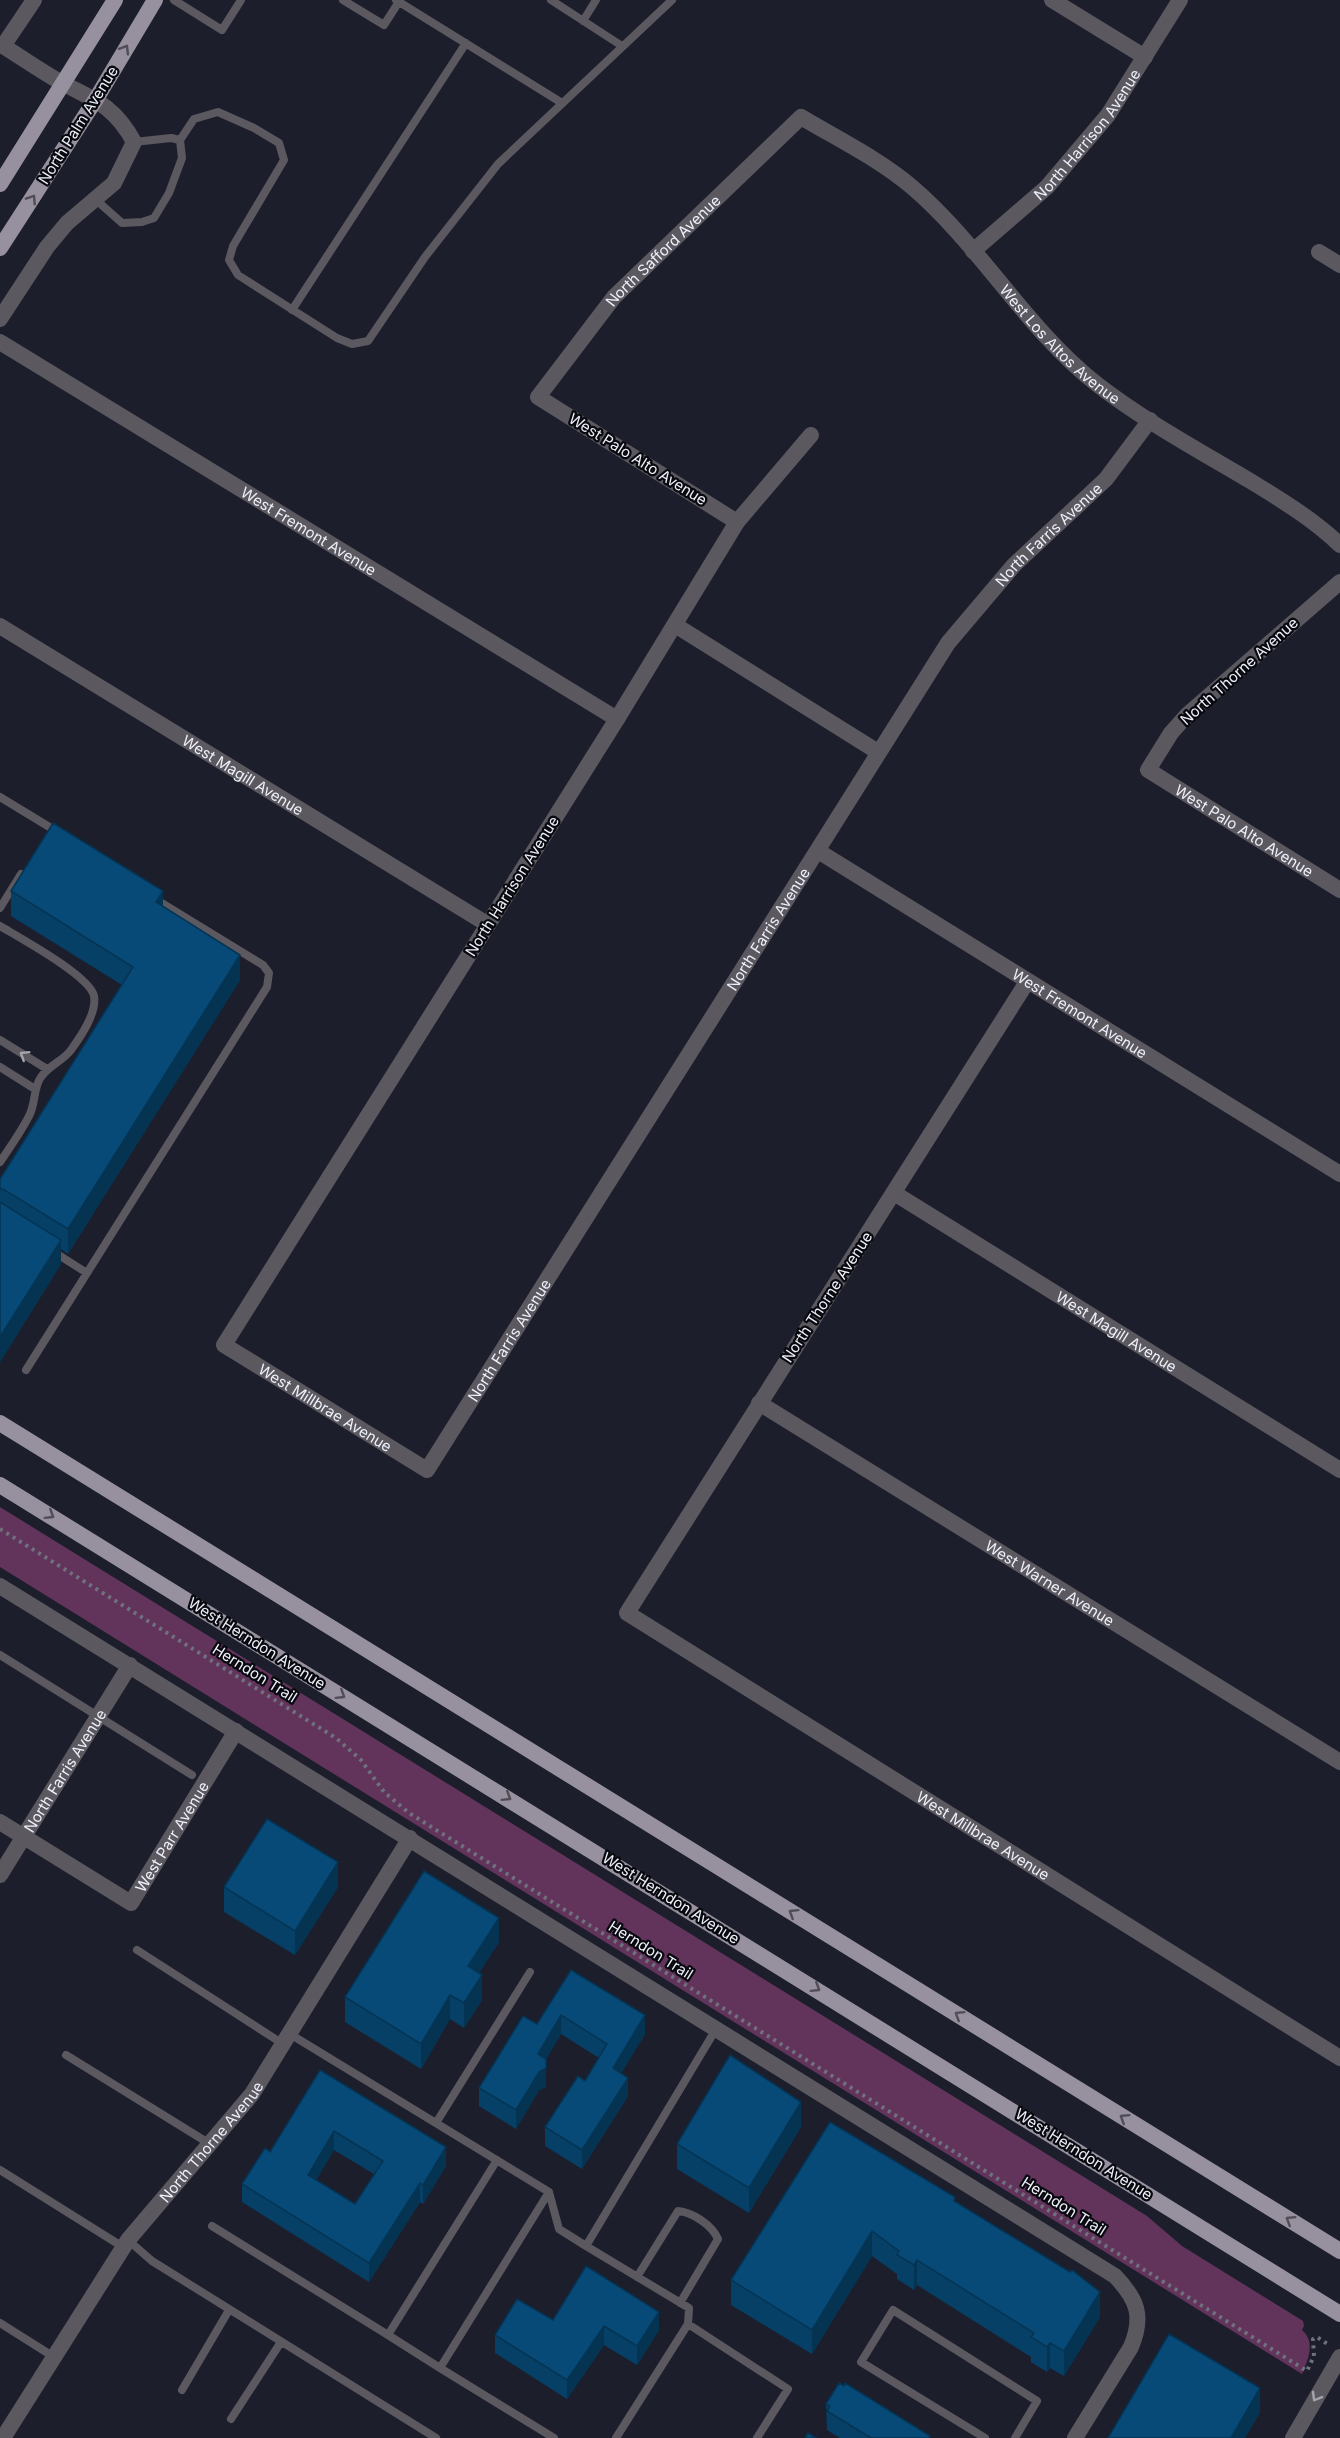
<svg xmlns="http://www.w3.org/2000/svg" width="1340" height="2438" font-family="Inter,sans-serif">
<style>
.green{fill:#62335b}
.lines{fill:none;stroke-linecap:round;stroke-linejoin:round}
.path{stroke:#6f717e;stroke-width:4;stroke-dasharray:3 4.5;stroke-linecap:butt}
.service{stroke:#5b585f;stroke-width:8}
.minor{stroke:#5b585f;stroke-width:16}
.tertiary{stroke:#5b585f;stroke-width:16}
.primary{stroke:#97919f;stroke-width:16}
.wall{fill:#064066;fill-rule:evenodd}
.shaded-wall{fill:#053453}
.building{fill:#074a77;stroke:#053453;stroke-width:1.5;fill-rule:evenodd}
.oneway{stroke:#504d56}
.oneway2{stroke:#a4a4ac}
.labels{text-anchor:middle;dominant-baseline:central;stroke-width:4.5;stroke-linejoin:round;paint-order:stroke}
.street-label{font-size:15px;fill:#edeff9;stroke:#08090e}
</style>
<rect width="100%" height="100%" fill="#1c1e2c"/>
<!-- green -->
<path class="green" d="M0 1507 1147 2216 1182 2246 1303 2321 1304 2326 1302 2330C1316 2342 1308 2360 1302 2374L0 1567Z"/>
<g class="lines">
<!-- path -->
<path class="path" d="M0 1529 336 1738 361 1760 384 1792 409 1813 1307 2371 1314 2356 1313 2339 1317 2337 1329 2345"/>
<!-- service -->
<path class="service" d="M174 0 222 30 241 0
M343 0 384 25 400 0
M396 0 562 103
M551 0 622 46
M583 21 596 0
M180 140 194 119 218 112 254 128 279 143 284 160 233 246 229 260 238 275 337 338 352 344 368 341 425 257 498 164 672 0
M95 199 122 223 142 222 154 218 169 193 182 158 180 140 171 138 134 142
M292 310 466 43
M0 797 51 828 57 835
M0 908 21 874
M0 926C20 938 90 976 94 996 97 1013 81 1036 71 1050 63 1061 49 1065 41 1077 33 1088 36 1103 29 1116 21 1132 10 1147 0 1162
M0 1040 47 1069
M0 1067 35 1089
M54 1252 87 1273
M26 1370 267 987 269 973 263 965 155 899
M0 1655 192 1775
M137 1950 283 2044
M290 2034 549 2192
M66 2055 210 2144
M436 2123 530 1972
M0 2170 123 2247
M212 2226 388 2335
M128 2240 152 2261 436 2438
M637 2277 678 2211C692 2212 712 2225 718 2239L680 2303
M0 2323 54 2357
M688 2324 788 2389 757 2438
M440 2368 388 2335 497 2160
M182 2390 229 2310
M231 2419 281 2342
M554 2438 440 2368 549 2192 559 2229 586 2246
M616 2438 688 2324 689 2308 586 2246 716 2029
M985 2438 861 2362 893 2310 1037 2401 1015 2438"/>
<!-- minor -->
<g class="minor">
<path d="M1052 0 1145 57"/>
<path d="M0 44C21 57 42 72 64 84 97 101 115 107 134 142L114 183 67 223 47 247 0 319"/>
<path d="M3 46 34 0"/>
<path id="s1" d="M973 251 1047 187 1108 115 1180 0"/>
<path d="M1319 252 1340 265"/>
<path id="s2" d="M0 342 617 719"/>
<path id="s3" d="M811 435 737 522 617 719 224 1345 427 1470 948 643 1014 565 1106 479 1150 420"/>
<path id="s4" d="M737 522 538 397 614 297 801 117C838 139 879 159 912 187 981 246 1026 329 1098 385 1146 422 1200 451 1252 482 1283 501 1314 520 1340 545"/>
<path id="s5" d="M1340 582 1187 715 1171 733 1148 770 1340 890"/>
<path d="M675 625 878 752"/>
<path id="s6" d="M0 626 487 924"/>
<path id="s7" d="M818 851 1340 1174"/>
<path id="s8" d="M1027 982 627 1613 1340 2058"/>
<path id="s9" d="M894 1193 1340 1470"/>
<path id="s10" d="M759 1403 1340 1762"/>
<path d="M0 1586 1115 2276C1137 2299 1144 2316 1131 2347L1075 2438"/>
<path id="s11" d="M0 1822 131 1903 236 1731"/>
<path id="s12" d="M0 1875 130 1665"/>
<path id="s13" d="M3 2438 128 2240 252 2094 410 1838"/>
</g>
<!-- tertiary -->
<path class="tertiary" d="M1293 2438 1340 2357"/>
<!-- primary -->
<path class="primary" d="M0 184 115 0
M0 248 96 99 155 0
M0 1423 1340 2251
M0 1485 1340 2314"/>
</g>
<!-- wall -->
<path class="wall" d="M11 891 163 907 240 980 68 1254 61 1249V1264L0 1362V1179L122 985 11 916Z
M224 1887H338L295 1955 224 1912Z
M499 1942 479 1973 482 2000 464 2028 450 2019 421 2069 345 2022V1997Z
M571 1970 645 2034 621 2073 628 2096 582 2169 545 2146V2127L585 2081 599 2058 561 2034 546 2059V2087L539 2090 516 2129 479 2106V2088L537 2024Z
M320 2070 446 2166 423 2204 420 2202 369 2282 242 2202V2184L270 2152ZM334 2150 374 2174 355 2204 316 2180Z
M801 2127 749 2213 677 2169V2144Z
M955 2201 1100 2317 1064 2376 1050 2368 1047 2372 1031 2362V2357L917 2285 914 2290 897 2279V2274L872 2256 812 2354 731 2305V2280Z
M553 2320 659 2330 637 2365 604 2345 567 2399 495 2353V2335Z
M826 2404 930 2438H840L827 2430Z"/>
<!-- shaded-wall -->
<path class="shaded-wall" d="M163 891V916L156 902Z
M240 955V980L68 1254V1229Z
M61 1240V1264L0 1362V1337Z
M338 1862V1887L295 1955V1931Z
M499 1918V1942L468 1991V1966Z
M482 1975V2000L464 2028V2003Z
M450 1995V2019L421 2069V2044Z
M561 2015V2034L546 2059V2087L539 2090 516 2129V2110L538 2054Z
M645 2015V2034L613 2087V2068Z
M628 2078V2096L582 2169V2150Z
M801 2102V2127L749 2213V2188Z
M334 2131V2150L308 2194V2175Z
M446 2147V2166L423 2204V2185Z
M420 2183V2202L369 2282V2263Z
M872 2231V2256L812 2354V2330Z
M917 2260V2285L914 2290V2265Z
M1100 2292V2317L1064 2376V2351Z
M659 2312V2330L637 2365V2346Z
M604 2326V2345L567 2399V2380Z
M1050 2343V2368L1047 2372V2347Z
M1260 2388V2413L1245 2438H1231Z"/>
<!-- building -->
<path class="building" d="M53 823 163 891 156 902 240 955 68 1229 3 1189H0V1179L133 967 11 891Z
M0 1202 61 1240 0 1337Z
M267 1819 338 1862 295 1931 224 1887Z
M424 1871 499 1918 468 1966 482 1975 464 2003 450 1995 421 2044 345 1997Z
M571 1970 645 2015 613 2068 628 2078 582 2150 545 2127 578 2076 585 2081 607 2044 561 2015 538 2054 546 2059V2068L539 2072 516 2110 479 2088 523 2016 537 2024Z
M730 2055 801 2102 749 2188 677 2144Z
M320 2070 446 2147 423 2185 420 2183 369 2263 242 2184 265 2148 270 2152ZM334 2131 383 2161 355 2204 308 2175Z
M830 2122 955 2197 954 2201 1070 2272 1072 2270 1100 2292 1064 2351 1050 2343 1047 2347 1031 2337 1034 2333 917 2260 914 2265 897 2255 899 2251 872 2231 812 2330 731 2280Z
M586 2266 659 2312 637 2346 604 2326 567 2380 495 2335 517 2299 553 2320Z
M1169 2334 1260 2388 1231 2438H1108Z
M839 2383 844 2386 845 2383 930 2436 929 2438H871L827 2411 830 2406 826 2404Z
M808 2433 816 2438H805Z"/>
<!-- one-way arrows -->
<defs><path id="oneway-chevron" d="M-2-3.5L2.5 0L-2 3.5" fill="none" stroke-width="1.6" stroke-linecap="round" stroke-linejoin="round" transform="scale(1.5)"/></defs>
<g class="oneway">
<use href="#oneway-chevron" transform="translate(125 49) rotate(-59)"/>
<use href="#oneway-chevron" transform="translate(32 199) rotate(-57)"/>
<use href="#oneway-chevron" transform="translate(50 1515) rotate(32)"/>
<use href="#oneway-chevron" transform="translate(341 1695) rotate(32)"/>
<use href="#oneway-chevron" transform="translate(507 1797) rotate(32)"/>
<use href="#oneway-chevron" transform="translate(793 1913) rotate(-148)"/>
<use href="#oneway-chevron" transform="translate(816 1988) rotate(32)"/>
<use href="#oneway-chevron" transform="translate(959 2015) rotate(-148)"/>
<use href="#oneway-chevron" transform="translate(1124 2118) rotate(-148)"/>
<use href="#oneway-chevron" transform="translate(1290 2220) rotate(-148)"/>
</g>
<g class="oneway2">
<use href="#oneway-chevron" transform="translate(24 1055) rotate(-148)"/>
<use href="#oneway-chevron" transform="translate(1316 2397) rotate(120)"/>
</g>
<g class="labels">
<!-- street labels -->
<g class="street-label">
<text transform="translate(78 125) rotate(-58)">North Palm Avenue</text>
<text stroke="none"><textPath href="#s1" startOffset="164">North Harrison Avenue</textPath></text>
<text stroke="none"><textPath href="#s4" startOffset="428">North Safford Avenue</textPath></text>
<text stroke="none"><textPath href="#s4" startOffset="968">West Los Altos Avenue</textPath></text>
<text transform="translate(638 459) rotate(32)">West Palo Alto Avenue</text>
<text stroke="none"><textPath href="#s2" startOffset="362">West Fremont Avenue</textPath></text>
<text stroke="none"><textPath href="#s3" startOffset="2448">North Farris Avenue</textPath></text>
<text transform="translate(1239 671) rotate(-42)">North Thorne Avenue</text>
<text stroke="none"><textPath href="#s6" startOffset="285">West Magill Avenue</textPath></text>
<text stroke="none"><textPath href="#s5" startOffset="384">West Palo Alto Avenue</textPath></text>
<text transform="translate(512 886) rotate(-58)">North Harrison Avenue</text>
<text stroke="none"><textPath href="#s3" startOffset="1962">North Farris Avenue</textPath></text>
<text stroke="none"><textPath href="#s7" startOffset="308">West Fremont Avenue</textPath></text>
<text transform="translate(827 1297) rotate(-57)">North Thorne Avenue</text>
<text stroke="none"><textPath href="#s9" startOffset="262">West Magill Avenue</textPath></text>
<text stroke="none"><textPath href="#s3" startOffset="1476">North Farris Avenue</textPath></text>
<text stroke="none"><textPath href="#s3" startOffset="1203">West Millbrae Avenue</textPath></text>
<text stroke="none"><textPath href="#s10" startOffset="342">West Warner Avenue</textPath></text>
<text transform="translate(257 1643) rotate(32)">West Herndon Avenue</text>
<text transform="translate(255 1673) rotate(32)">Herndon Trail</text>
<text stroke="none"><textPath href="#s12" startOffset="123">North Farris Avenue</textPath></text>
<text stroke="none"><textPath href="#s8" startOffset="1167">West Millbrae Avenue</textPath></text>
<text stroke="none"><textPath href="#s11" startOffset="232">West Parr Avenue</textPath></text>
<text transform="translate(671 1898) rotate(32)">West Herndon Avenue</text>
<text transform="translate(651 1950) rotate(32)">Herndon Trail</text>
<text stroke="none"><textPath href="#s13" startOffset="363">North Thorne Avenue</textPath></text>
<text transform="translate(1084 2154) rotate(32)">West Herndon Avenue</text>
<text transform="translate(1064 2206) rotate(32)">Herndon Trail</text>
</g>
</g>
</svg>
